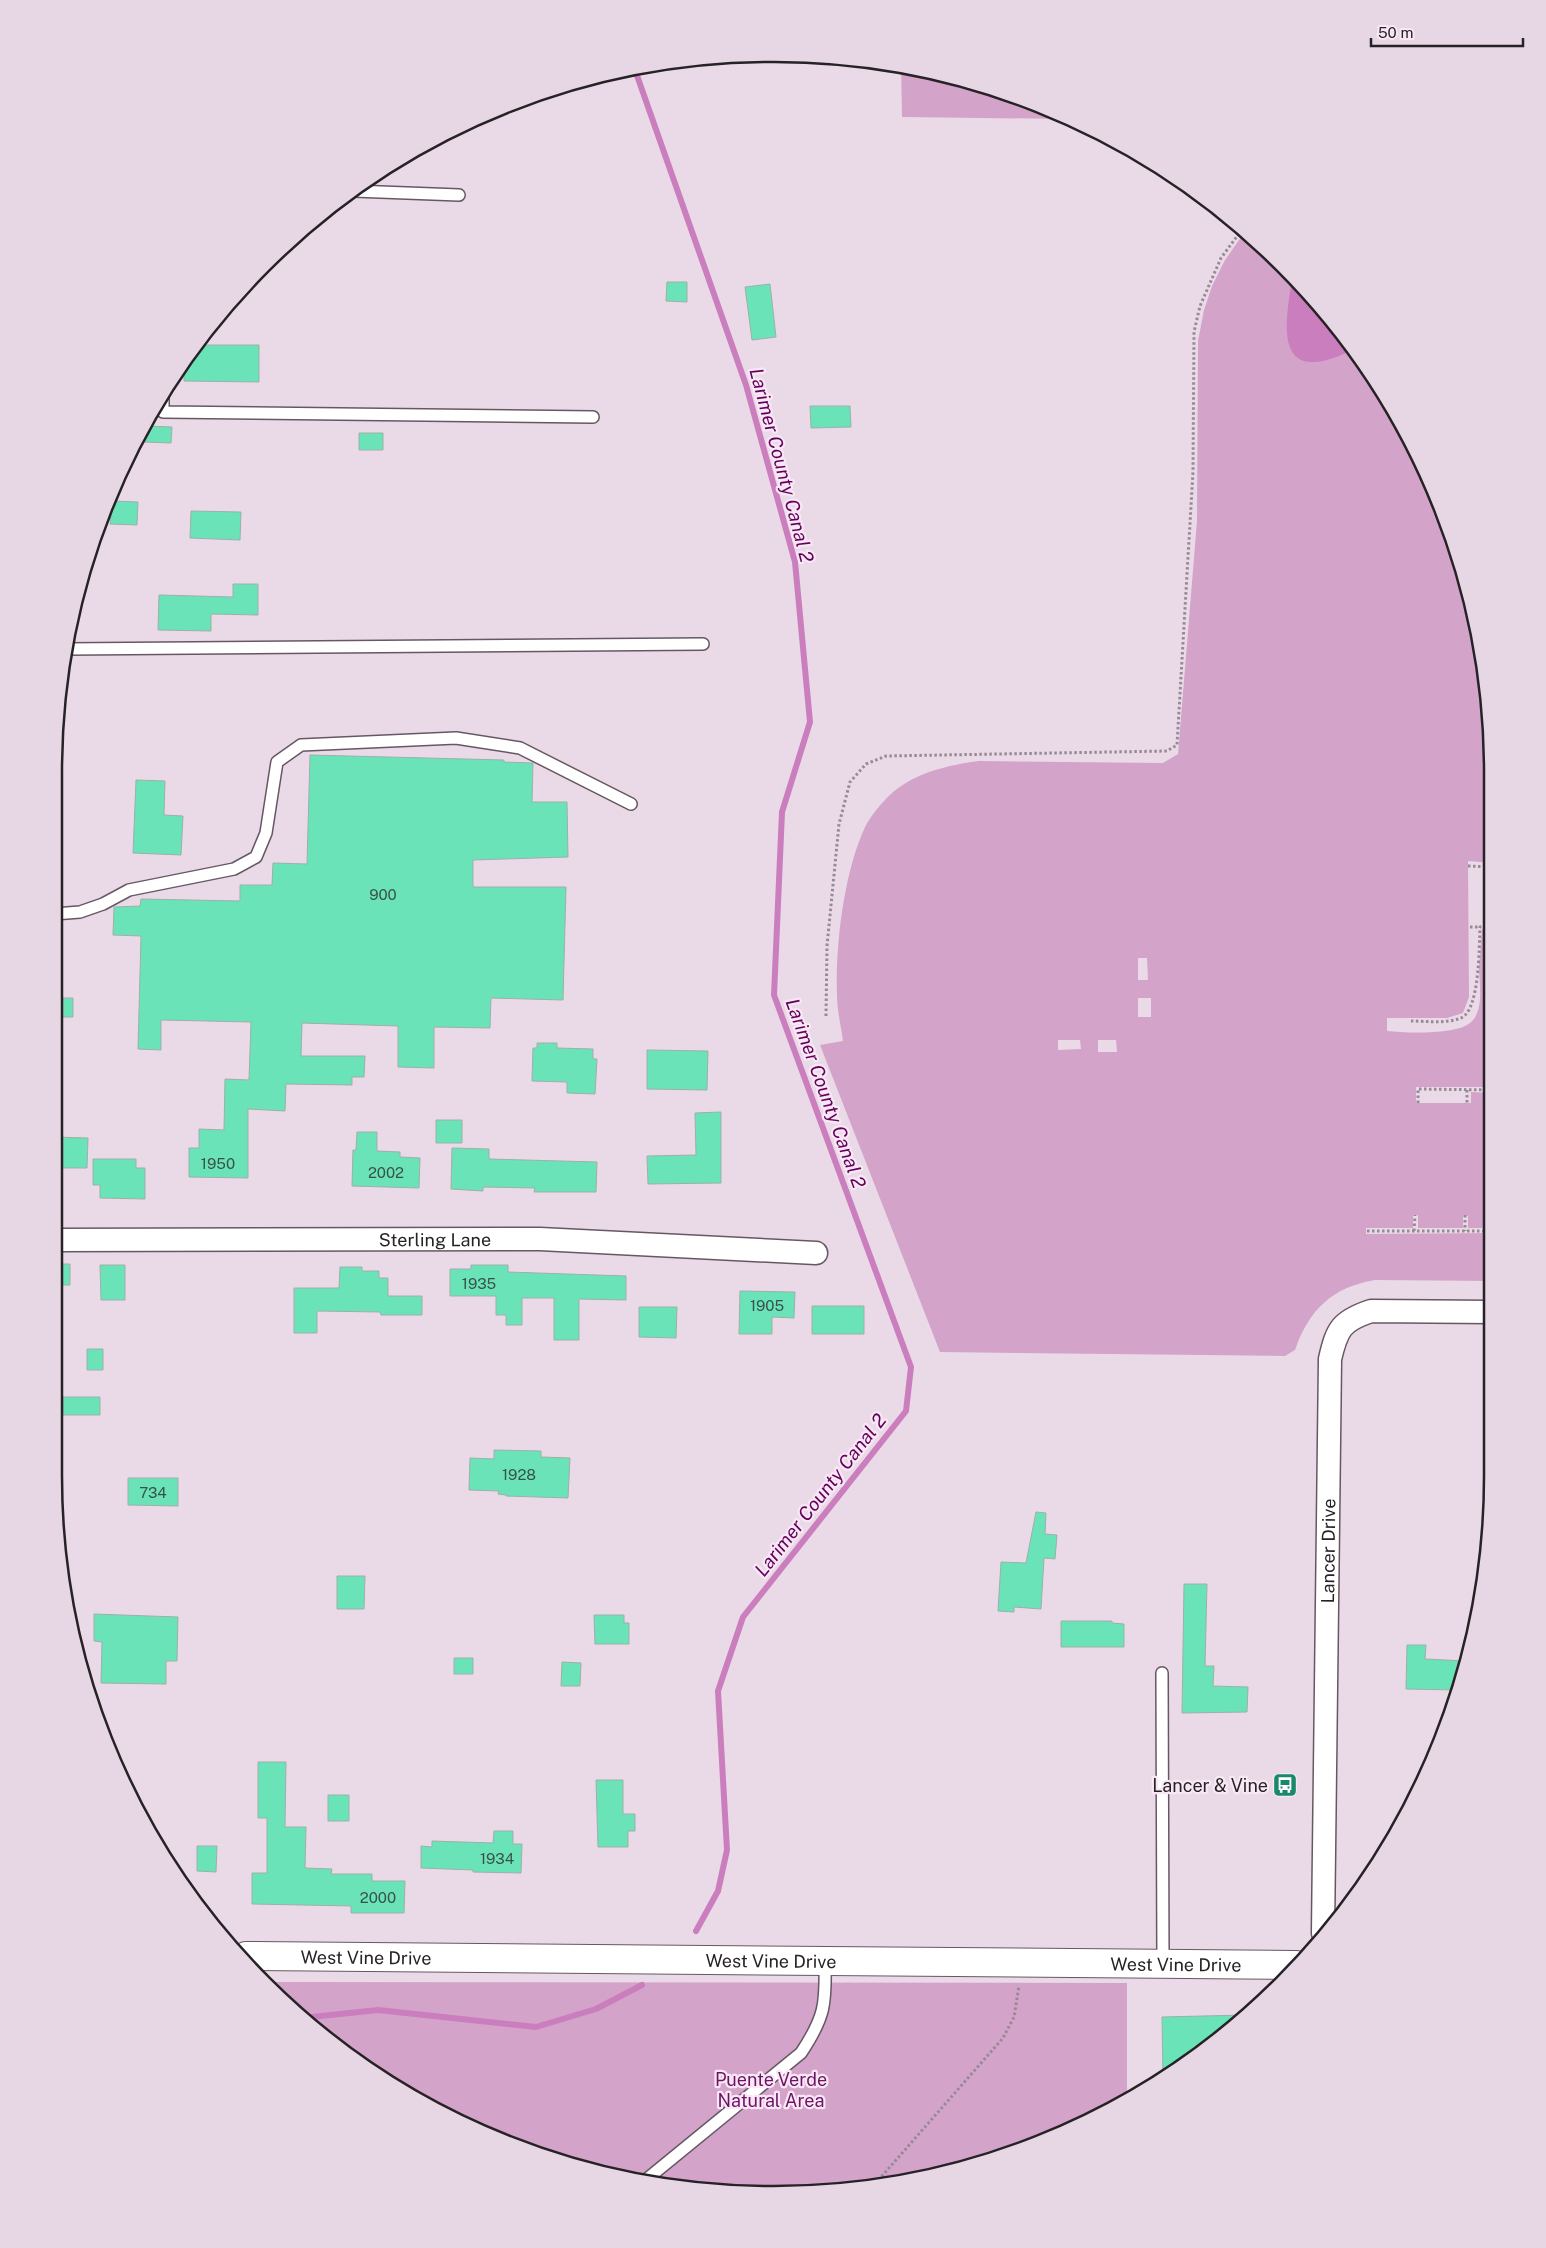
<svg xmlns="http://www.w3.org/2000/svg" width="1546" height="2248" font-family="'Public Sans',sans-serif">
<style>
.green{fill:#d4a3ca;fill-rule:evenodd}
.water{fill:#cb7ebe}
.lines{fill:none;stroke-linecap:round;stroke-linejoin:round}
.stream{stroke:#cb7ebe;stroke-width:6}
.building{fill:#6ae3b9;stroke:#9db0a8}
.lane-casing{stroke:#665863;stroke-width:14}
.street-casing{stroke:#665863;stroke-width:25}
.secondary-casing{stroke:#665863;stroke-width:30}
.path{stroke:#968b94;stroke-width:3;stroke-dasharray:2.5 2.5;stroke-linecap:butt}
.lane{stroke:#fff;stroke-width:11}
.street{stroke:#fff;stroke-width:22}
.secondary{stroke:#fff;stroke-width:28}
.labels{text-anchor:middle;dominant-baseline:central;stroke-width:4.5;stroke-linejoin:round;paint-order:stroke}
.number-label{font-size:15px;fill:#38524b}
.street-label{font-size:18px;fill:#272226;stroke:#f8e7f4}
.poi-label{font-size:18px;fill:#272226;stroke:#f8e7f4;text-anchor:end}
.park-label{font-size:18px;fill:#6f1265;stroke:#f8e7f4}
.water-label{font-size:19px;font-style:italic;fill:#64005b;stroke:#f8e7f4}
.rim{fill:none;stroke:#272226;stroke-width:2.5}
</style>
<rect width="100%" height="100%" fill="#eadae7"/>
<!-- green -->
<path class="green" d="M901 66 914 68 1048 109 1068 119 902 117Z
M1244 233 1282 265 1371 373 1418 455 1478 633 1492 773V863L1468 861 1469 997 1463 1013 1447 1018H1387V1031C1406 1033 1455 1035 1470 1023 1485 1011 1479 983 1479 967 1480 956 1481 942 1482 929L1492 927V1087H1416V1103H1471V1092L1492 1093V1228H1468V1216L1463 1215V1228H1418V1215H1413V1228H1366V1234L1492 1233V1281L1375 1280C1332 1287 1309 1310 1295 1350L1285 1356 940 1352 820 1045 843 1041C841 1026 837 1010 837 996 835 946 844 872 865 827 870 817 882 802 891 794 914 773 948 765 979 761L1163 763 1178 754 1197 521 1198 341 1204 310 1212 286 1225 260ZM1138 958H1147L1148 980H1138ZM1138 998H1151V1017H1138ZM1058 1040H1080L1081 1049 1058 1050ZM1098 1040H1116L1117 1052H1098Z
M269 1982 1127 1983V2099L1091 2120 913 2180 773 2194 679 2188 497 2139 413 2098 299 2016Z"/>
<!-- water -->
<path class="water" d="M1292 277 1352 351C1340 355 1325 363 1311 362 1274 361 1290 300 1292 277Z"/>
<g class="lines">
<!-- stream -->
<path class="stream" d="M634 67 746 385 795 562 810 722 782 812 774 995 911 1367 906 1411 743 1617 718 1691 727 1850 718 1891 696 1931
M302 2018 378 2010 536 2027 596 2009 642 1985"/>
</g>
<!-- building -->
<path class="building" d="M667 282H687V302L666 301Z
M770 284 776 337 752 340 745 287Z
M196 345H259V382L184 381V365Z
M810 406H850L851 427 811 428Z
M146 426 172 427 171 443 144 442Z
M359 433H383V450H359Z
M112 501 138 502 137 525 110 524Z
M191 511 241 512 240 540 190 538Z
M233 584H258V615L211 614V631L158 630 159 595 233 597Z
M310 755 504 760V762L533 763 532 802H567L568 857 473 860V887H566L563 1000 491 998 490 1028 434 1027V1068L398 1067V1026L302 1023 301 1056H365L364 1077H352V1085L286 1084 285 1111 248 1109V1178L189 1177V1148H199V1129L224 1130 225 1079 249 1080 251 1022 161 1020V1050L138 1049 141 936 113 935 114 907 140 906 141 899 240 901V885H272L273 863 307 864Z
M136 780 165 781 164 815 183 816 181 855 133 853Z
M57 998H73V1017H57Z
M537 1043H557V1048L593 1049V1059H597L595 1094 567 1093V1082L532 1081 533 1048H537Z
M647 1050 708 1051 707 1090 647 1089Z
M721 1112V1183L648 1184 647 1156 696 1155 695 1113Z
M436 1120H462V1143H436Z
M357 1132H377V1151L400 1152V1157L420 1158 419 1188 352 1186 353 1150H356Z
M54 1137 88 1138 87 1168H54Z
M452 1148 489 1149V1159L597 1162 596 1192H534L535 1188 483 1187V1191L451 1189Z
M93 1159H136V1168H145V1199L100 1198V1185H93Z
M54 1264H70V1285H54Z
M100 1265H125V1300H101Z
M471 1265H508V1272L626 1276V1300L579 1299V1340H554V1298H522V1325H506V1315H496V1296H450V1269H471Z
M340 1267H362V1271H379V1278H388V1296H422V1315H381L380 1312 317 1311V1333H294V1288H339Z
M740 1291 795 1292 794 1318 772 1317V1334H739Z
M812 1306H864V1334H812Z
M639 1307H677L676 1338 639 1337Z
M87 1349H103V1370H87Z
M63 1397H100V1415H63Z
M494 1450 541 1451V1457L570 1458 568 1498 506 1496V1495L498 1494 499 1491 469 1490 470 1458 494 1459Z
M128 1478H178V1506L128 1505Z
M1036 1512 1046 1513 1045 1534 1057 1535 1055 1559 1044 1558 1041 1609 1014 1607V1612L998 1611 1001 1562 1026 1563Z
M337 1576H365L364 1609H337Z
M1184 1584H1207L1205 1666H1214L1213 1686 1248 1687 1247 1712 1182 1713Z
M94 1614 178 1617 177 1661H166V1684L101 1683 102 1642 94 1641Z
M594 1615H624V1623H629V1644H595Z
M1061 1621H1112V1623L1124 1624V1647H1061Z
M1407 1645H1426L1425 1659 1465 1661 1456 1690 1406 1689Z
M454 1658H473V1674H454Z
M562 1662 581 1663 580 1686H561Z
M258 1762H286L285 1827H306L305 1868 332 1869 331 1874H372V1881H405L404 1913H351V1906L252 1904V1873H267V1818H258Z
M596 1780H623V1814H635V1831H628V1847H598Z
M328 1795H349V1821H328Z
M494 1831H513V1844H522L521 1873 473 1872V1870L421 1868V1846L432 1847V1841L493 1843Z
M197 1846H217L216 1872 197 1871Z
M1243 2015 1173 2073 1163 2078 1162 2017Z"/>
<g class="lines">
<defs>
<path id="lane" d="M354 191 459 195
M163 398V412L593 417
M66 649 703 644
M54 914 80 912 103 904 129 890 234 869 256 857 266 833 277 762 301 745 456 738 520 748 631 804
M1162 1673 1163 1965
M647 2179 801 2053C825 2017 826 2004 825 1962"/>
<g id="street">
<path id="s1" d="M54 1240 540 1239 816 1253"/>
<path id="s2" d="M1323 1933 1330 1359C1337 1329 1341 1321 1371 1311L1492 1312"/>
</g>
<g id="secondary">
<path id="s3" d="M246 1956 1296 1965"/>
</g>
</defs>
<!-- lane casing -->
<use href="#lane" class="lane-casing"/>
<!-- street casing -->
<use href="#street" class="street-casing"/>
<!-- secondary casing -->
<use href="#secondary" class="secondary-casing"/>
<!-- path -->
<path class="path" d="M1468 866 1492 867
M1470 927H1480
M826 1016 827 946 839 824 850 782 866 764 886 756 1167 751 1177 745 1193 472 1194 332 1200 306 1221 258 1241 231
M1411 1021C1426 1021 1446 1024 1461 1018 1480 1010 1479 946 1480 927L1492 925
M1467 1090V1103
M1418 1103V1089L1492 1090
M1465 1215V1231
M1367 1231H1492
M1414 1231 1415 1215
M875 2184 1003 2038 1014 2017 1019 1986"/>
<!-- lane -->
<use href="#lane" class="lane"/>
<!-- street -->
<use href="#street" class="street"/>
<!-- secondary -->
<use href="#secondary" class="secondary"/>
</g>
<!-- icons -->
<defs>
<symbol id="bus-square" viewBox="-11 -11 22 22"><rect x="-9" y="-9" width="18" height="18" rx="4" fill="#198a69" stroke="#f8e7f4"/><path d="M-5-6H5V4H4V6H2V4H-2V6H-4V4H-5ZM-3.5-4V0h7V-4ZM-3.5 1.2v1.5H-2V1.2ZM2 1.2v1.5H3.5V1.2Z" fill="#fff"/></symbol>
</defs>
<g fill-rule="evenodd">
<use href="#bus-square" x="1271" y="1771" width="28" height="28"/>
</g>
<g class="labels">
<!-- number labels -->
<g class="number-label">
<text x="383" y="894">900</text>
<text x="218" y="1163">1950</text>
<text x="386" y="1172">2002</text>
<text x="479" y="1283">1935</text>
<text x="767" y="1305">1905</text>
<text x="519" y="1474">1928</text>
<text x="153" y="1492">734</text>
<text x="497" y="1858">1934</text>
<text x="378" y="1897">2000</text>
</g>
<!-- street labels -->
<g class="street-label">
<text stroke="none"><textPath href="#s1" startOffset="381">Sterling Lane</textPath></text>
<text stroke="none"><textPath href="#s2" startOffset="382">Lancer Drive</textPath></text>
<text stroke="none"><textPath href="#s3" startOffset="120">West Vine Drive</textPath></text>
<text stroke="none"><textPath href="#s3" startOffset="525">West Vine Drive</textPath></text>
<text stroke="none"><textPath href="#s3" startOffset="930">West Vine Drive</textPath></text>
</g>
<!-- poi labels -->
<g class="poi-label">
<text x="1268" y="1785">Lancer &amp; Vine</text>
</g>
<!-- park labels -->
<g class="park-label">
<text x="771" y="2079">Puente Verde<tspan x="771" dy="21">Natural Area</tspan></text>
</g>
<!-- water labels -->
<g class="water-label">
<text transform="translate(782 465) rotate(75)">Larimer County Canal 2</text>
<text transform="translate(826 1093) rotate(70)">Larimer County Canal 2</text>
<text transform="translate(820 1495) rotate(-52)">Larimer County Canal 2</text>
</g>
</g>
<!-- crop -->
<path d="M0 0H1546V2248H0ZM772 62H774A710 710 0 0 1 1484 772V1476A710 710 0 0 1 774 2186H772A710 710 0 0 1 62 1476V772A710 710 0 0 1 772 62Z" fill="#e7d7e4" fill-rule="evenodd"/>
<path class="rim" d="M772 62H774A710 710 0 0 1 1484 772V1476A710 710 0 0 1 774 2186H772A710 710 0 0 1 62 1476V772A710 710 0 0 1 772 62Z"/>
<!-- scale -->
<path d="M1371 38v8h152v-8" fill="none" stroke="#272226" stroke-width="2.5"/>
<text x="1378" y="38" font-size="15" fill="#272226" stroke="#f8e7f4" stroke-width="4" paint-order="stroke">50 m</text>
</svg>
